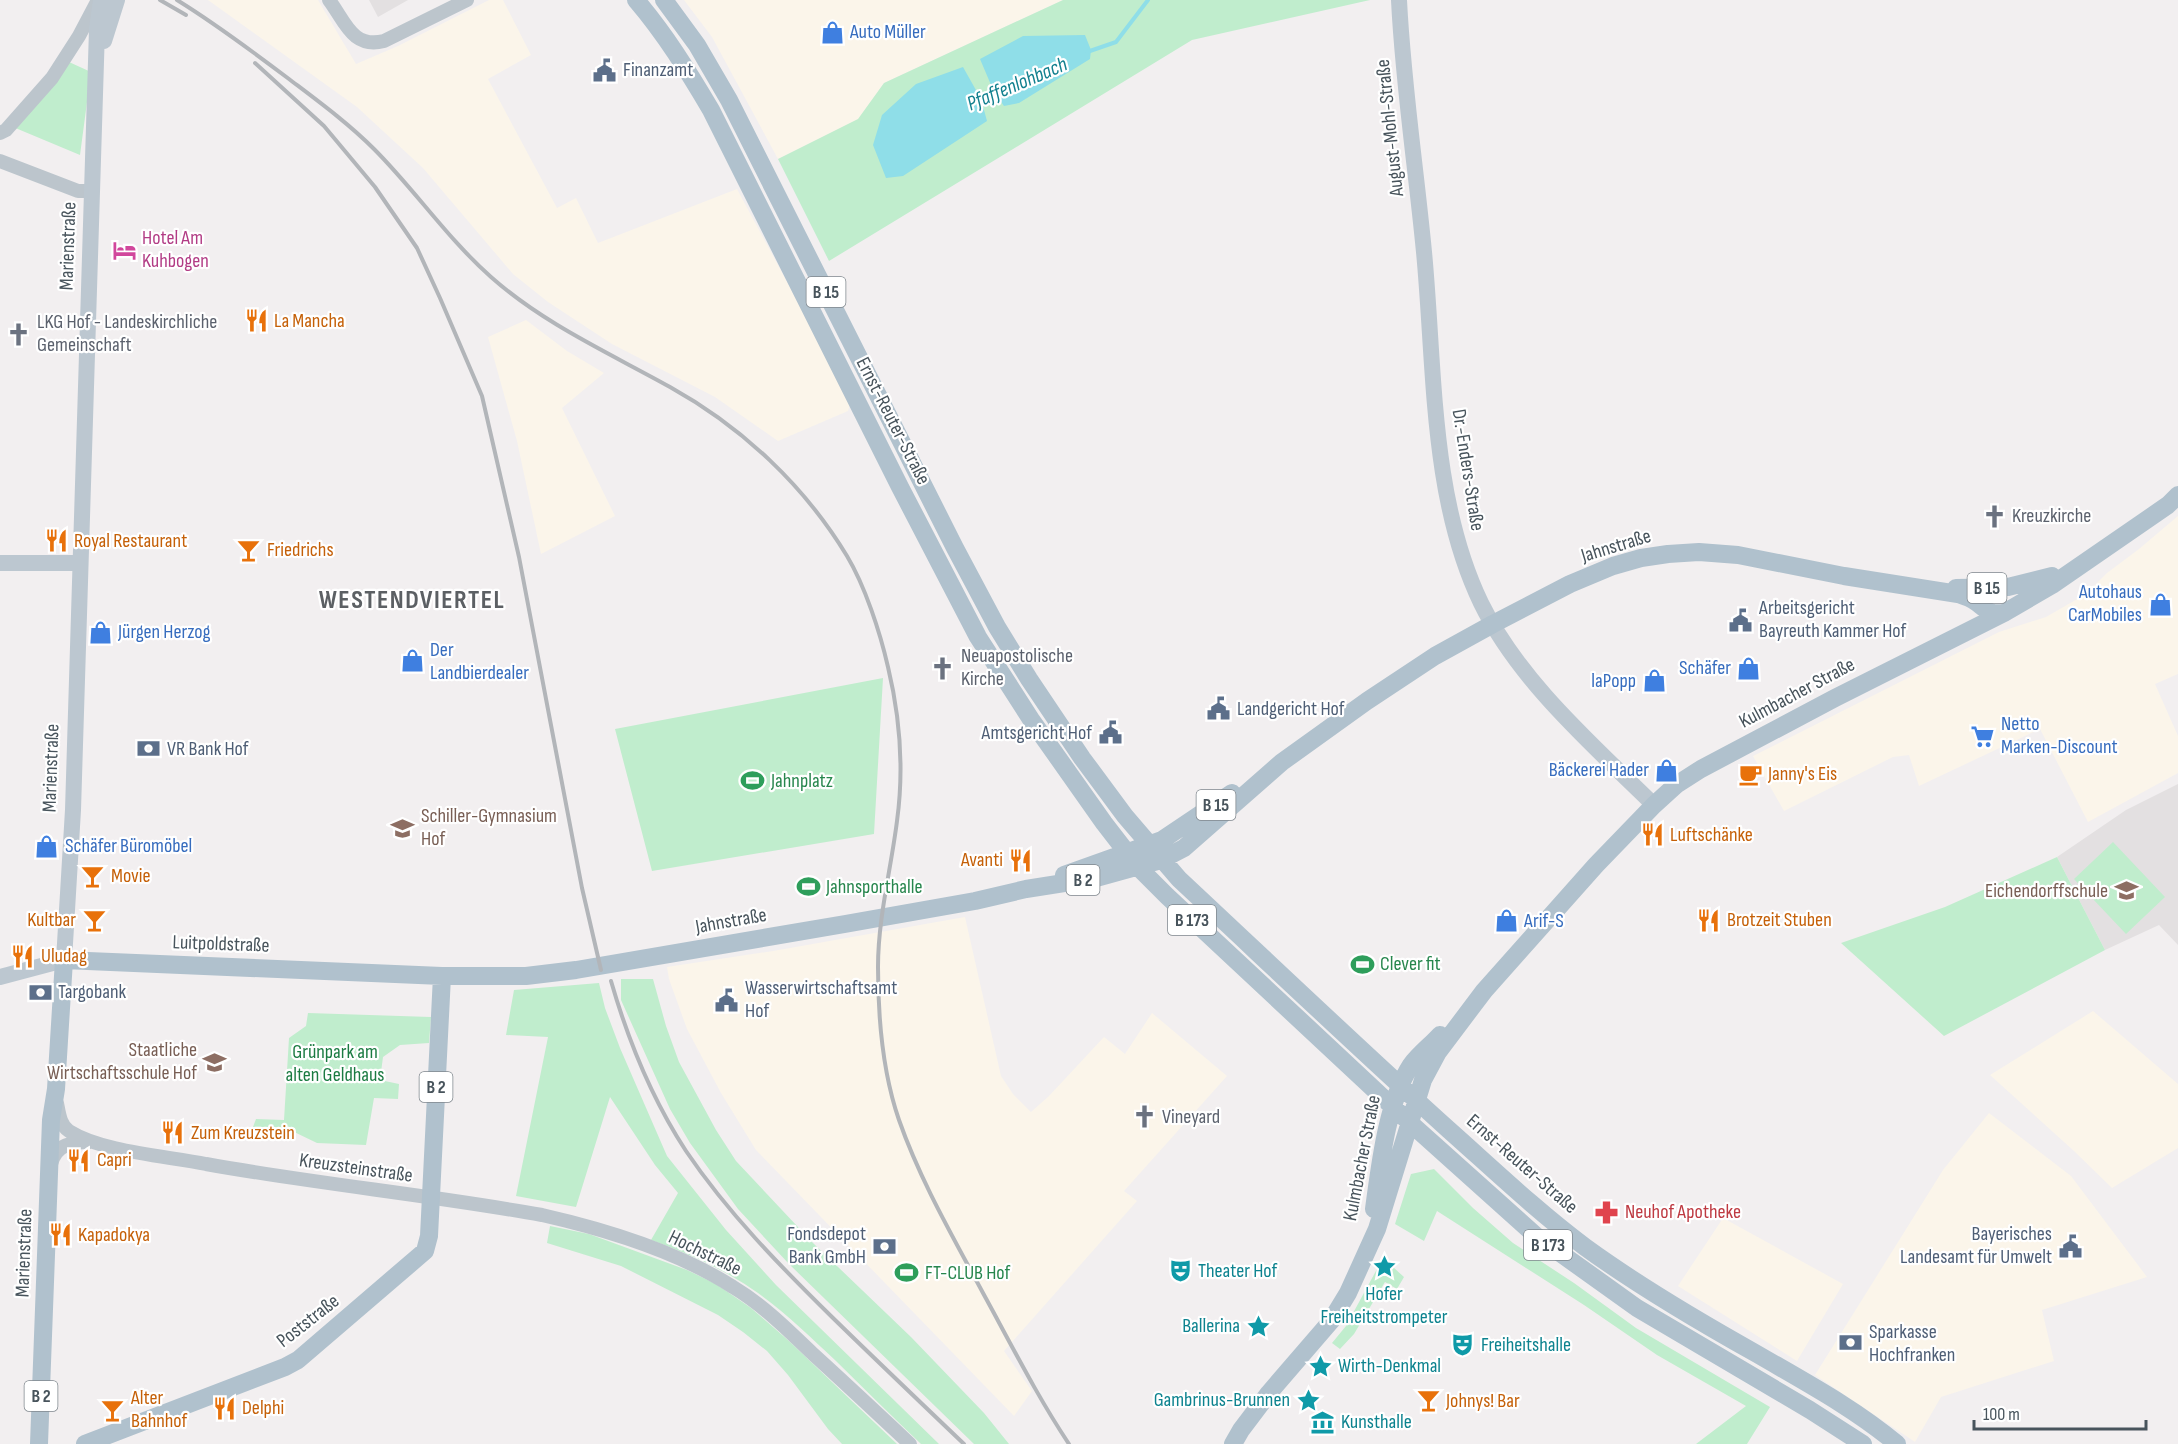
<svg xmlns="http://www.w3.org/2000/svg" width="2178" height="1444" font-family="'Sofia Sans Condensed',sans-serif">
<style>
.commercial{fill:#fbf5ea}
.education{fill:#e3e0e1}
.green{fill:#c0edcd}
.water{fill:#8fdee8}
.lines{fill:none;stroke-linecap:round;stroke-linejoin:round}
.stream{stroke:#8fdee8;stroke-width:4}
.tertiary{stroke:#bcc5cc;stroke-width:14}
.secondary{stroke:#bcc7d0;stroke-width:16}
.primary{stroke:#b0c1cd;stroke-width:18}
.rail{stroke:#b2b5b9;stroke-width:4}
.labels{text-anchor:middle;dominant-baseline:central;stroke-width:4.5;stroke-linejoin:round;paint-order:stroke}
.shield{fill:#fff;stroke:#7f878d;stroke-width:1.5}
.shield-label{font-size:18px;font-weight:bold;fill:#48545c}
.shop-label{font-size:20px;fill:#366cbe;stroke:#fff;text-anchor:start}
.service-label{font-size:20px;fill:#4e5e75;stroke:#fff;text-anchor:start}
.street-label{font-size:20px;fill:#48545c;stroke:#fff}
.hotel-label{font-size:20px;fill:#b23c85;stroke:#fff;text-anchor:start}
.food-label{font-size:20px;fill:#c56008;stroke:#fff;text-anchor:start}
.worship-label{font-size:20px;fill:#5b616d;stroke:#fff;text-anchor:start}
.leisure-label{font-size:20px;fill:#27864d;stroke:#fff;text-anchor:start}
.education-label{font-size:20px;fill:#785e54;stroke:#fff;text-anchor:end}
.park-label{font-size:20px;fill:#1b7b42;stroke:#fff}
.health-label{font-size:20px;fill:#be3a42;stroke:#fff;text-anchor:start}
.culture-label{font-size:20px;fill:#0d838f;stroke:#fff;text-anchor:start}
.water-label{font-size:21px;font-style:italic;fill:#12808f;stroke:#fff}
.district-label{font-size:26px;font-weight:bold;letter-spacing:1.5px;fill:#5c6064;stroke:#fff}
</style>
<rect width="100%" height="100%" fill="#f2eff0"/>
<!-- commercial -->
<path class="commercial" d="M208 0H318L356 64 398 46 489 0H503L531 55 488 79 557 208 576 198 598 243 737 189 808 321 850 404 848 411 778 441 715 397 612 344 548 302 513 274 423 168 357 107Z
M684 0H1063L884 83 859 119 778 159 712 37Z
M526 320 567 351 604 373 562 408 615 516 541 554 517 441 488 337Z
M2178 516V674L2155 684 2178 736V773L2088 822 2040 729 1919 786 1909 755 1893 757 1784 811 1753 756 1999 632 2046 617 2086 594 2107 573 2139 549Z
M965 917 1001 1076 1013 1094 1031 1112 1049 1096 1104 1037 1125 1054 1152 1013 1227 1076 1124 1191 1137 1201 1004 1351 1032 1391 1014 1416 756 1150 721 1093 687 1029 669 979 667 967 773 951Z
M2093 1011 2178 1084V1148L2112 1188 2074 1151 1990 1075Z
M1989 1113 2071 1176 2147 1277 2042 1310 2054 1361 1941 1397 1915 1442 1815 1375 1943 1170Z
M1723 1218 1843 1284 1797 1361 1678 1286Z"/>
<!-- education -->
<path class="education" d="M369 0H408L378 17Z
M2178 784V945L2159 925 2105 950 2057 857 2126 810Z"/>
<!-- green -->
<path class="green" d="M1063 0H1370L1192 40 829 261 778 159 858 119 884 83Z
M69 62 91 72 80 155 13 127Z
M883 678 874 834 652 871 615 729Z
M2113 842 2165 897 2126 934 2074 879Z
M2057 857 2105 950 1944 1036 1841 943 1945 907Z
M621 979H653L666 1026 679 1062 716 1130 736 1161 813 1243 911 1337 984 1413 1009 1444H974L789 1264 738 1209 690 1143 670 1109 621 1000Z
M599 983 605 1008 620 1048 667 1156 726 1230 776 1285 939 1444H921C892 1416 864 1389 836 1361 805 1332 775 1302 738 1280 710 1263 681 1251 651 1240L678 1193 655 1165 610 1097 576 1207 516 1196 548 1037 506 1035 514 990Z
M308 1013 431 1017 429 1043 400 1045 383 1057 380 1080 399 1084 398 1099 374 1098 366 1145 317 1143 290 1130 253 1127 256 1119 284 1120 289 1038 306 1026Z
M1434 1169 1473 1208 1513 1243 1574 1283 1636 1328 1770 1407 1747 1444H1696L1746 1406 1657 1355 1584 1305 1437 1211 1424 1241 1395 1224 1411 1174Z
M550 1226 589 1234 687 1270 716 1284 751 1308 789 1341 897 1444H842L828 1429 788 1375 767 1351 743 1332 718 1315 621 1266 547 1243Z
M1383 1258 1404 1277 1397 1289 1385 1282 1354 1334 1340 1349 1332 1343 1346 1326Z"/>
<!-- water -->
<path class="water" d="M1085 35 1091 50 1090 59 1019 103 1004 106 994 92 980 59 1023 36Z
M963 67 981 99 987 121 903 176 886 178 873 145 882 115 916 84Z"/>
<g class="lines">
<!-- stream -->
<path class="stream" d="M1087 52 1116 42 1148 0
M978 100 998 90"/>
<!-- tertiary -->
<path class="tertiary" d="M329 0C345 21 352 49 384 41L467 0
M0 133 6 130 52 78 79 36 98 0
M0 161 78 191H92
M57 1103C59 1113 60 1125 69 1131 102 1152 167 1156 206 1164 317 1184 431 1195 542 1215 608 1230 677 1251 733 1287 763 1305 788 1330 813 1354 846 1384 878 1414 910 1444
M51 1164C56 1144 72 1142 90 1142"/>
<!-- secondary -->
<path class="secondary" d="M1399 0C1403 84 1416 168 1424 252 1435 367 1430 497 1481 603 1519 681 1593 745 1654 805
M104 41 117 0
M0 563H80
M0 977 64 960 73 810 97 29 101 0"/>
<!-- primary -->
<path class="primary" d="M636 0C665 34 688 71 711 110L900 487 978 637 1032 721 1104 823 1138 867 1167 896 1409 1122 1535 1235 1637 1308 1810 1410 1863 1444
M664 0 697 45 729 100 955 548 997 627 1029 679 1082 758 1125 816 1179 879C1269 963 1358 1048 1449 1130 1494 1170 1537 1211 1585 1247 1640 1287 1698 1321 1757 1354 1805 1382 1854 1408 1897 1444
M1956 588 2008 587 2052 576
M1064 875 1162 840 1232 793
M1374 1209C1380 1165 1387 1102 1411 1065 1419 1054 1431 1045 1440 1035
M39 1444 51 1120 56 1089 64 960 442 976H526L576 970 845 924 975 901 1026 889 1096 878 1161 860 1184 848 1282 762 1367 701 1435 656 1493 624 1570 584 1613 566 1641 558 1668 554 1699 552 1738 555 1844 576 1958 594C1963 596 1968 597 1973 600 1987 608 1985 615 2004 613
M85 1444 285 1367 298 1360 425 1251 429 1236 442 976
M1233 1444 1241 1430 1269 1393 1331 1321 1348 1293 1377 1229 1423 1080 1438 1052 1484 991 1596 865 1654 805 1676 785 1701 769 1835 698 2004 613 2052 585 2168 505 2178 495"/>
<!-- rail -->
<path class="rail" d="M160 0 186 15
M177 0C216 24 252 51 289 79 318 101 348 123 374 149 415 190 447 238 491 277 544 324 609 353 670 387 742 427 804 485 847 556 865 586 880 632 888 667 900 717 904 770 897 821 891 869 878 918 878 967 878 1018 882 1071 899 1120 920 1180 953 1237 983 1293 1011 1344 1037 1396 1069 1444
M255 63 324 126 375 187 417 248 440 298 482 396 519 557 582 888 601 970
M611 981C628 1040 652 1099 686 1151 728 1213 780 1266 833 1318 876 1360 920 1402 964 1444"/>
</g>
<!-- icons -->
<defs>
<symbol id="shop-bare" viewBox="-9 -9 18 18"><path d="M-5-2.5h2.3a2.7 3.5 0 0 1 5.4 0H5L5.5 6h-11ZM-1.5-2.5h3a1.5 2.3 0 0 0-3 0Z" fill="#3f7fe0" stroke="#fff" stroke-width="2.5" paint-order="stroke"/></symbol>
<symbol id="civic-bare" viewBox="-9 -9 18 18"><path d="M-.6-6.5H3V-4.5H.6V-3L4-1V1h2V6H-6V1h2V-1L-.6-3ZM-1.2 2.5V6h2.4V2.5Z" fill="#5c6f8a" stroke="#fff" stroke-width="2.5" paint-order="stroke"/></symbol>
<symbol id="hotel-bare" viewBox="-9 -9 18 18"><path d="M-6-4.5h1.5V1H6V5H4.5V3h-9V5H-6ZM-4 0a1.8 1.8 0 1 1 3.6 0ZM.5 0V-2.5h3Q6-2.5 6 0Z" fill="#d1479c" stroke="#fff" stroke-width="2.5" paint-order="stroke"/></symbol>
<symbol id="restaurant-bare" viewBox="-9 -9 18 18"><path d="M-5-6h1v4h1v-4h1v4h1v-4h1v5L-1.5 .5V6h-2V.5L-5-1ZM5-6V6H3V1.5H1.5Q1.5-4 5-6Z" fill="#e8710a" stroke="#fff" stroke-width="2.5" paint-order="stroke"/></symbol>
<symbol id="church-bare" viewBox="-9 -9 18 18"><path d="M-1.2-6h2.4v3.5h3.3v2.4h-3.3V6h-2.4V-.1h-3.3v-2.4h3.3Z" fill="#6b7280" stroke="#fff" stroke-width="2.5" paint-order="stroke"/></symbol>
<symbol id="bar-bare" viewBox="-9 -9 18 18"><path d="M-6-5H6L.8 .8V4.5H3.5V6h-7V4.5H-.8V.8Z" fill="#e8710a" stroke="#fff" stroke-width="2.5" paint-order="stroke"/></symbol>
<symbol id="supermarket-bare" viewBox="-9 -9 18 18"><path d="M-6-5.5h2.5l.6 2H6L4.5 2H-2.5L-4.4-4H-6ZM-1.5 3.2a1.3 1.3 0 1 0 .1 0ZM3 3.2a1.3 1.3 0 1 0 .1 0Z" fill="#3f7fe0" stroke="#fff" stroke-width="2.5" paint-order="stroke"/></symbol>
<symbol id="bank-bare" viewBox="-9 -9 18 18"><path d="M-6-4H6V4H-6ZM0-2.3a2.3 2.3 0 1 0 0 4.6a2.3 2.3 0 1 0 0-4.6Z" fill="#5c6f8a" stroke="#fff" stroke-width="2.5" paint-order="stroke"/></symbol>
<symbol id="cafe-bare" viewBox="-9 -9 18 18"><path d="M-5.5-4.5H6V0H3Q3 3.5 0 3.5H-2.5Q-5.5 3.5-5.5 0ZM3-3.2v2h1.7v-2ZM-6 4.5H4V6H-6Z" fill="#e8710a" stroke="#fff" stroke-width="2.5" paint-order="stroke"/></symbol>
<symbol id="stadium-bare" viewBox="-9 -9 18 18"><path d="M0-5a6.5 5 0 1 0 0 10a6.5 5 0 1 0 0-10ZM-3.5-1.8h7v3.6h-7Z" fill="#2e9e5b" stroke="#fff" stroke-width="2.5" paint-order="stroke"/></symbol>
<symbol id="school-bare" viewBox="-9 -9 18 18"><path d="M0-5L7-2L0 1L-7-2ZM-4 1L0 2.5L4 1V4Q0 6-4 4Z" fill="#8d6e63" stroke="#fff" stroke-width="2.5" paint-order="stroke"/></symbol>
<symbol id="pharmacy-bare" viewBox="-9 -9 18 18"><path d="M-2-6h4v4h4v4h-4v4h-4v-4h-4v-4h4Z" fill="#e0444e" stroke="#fff" stroke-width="2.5" paint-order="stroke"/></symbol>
<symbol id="sight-bare" viewBox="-9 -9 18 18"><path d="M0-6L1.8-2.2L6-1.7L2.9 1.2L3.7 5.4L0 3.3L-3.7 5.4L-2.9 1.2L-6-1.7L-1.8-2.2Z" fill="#0f9aa8" stroke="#fff" stroke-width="2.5" paint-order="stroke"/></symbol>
<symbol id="theatre-bare" viewBox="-9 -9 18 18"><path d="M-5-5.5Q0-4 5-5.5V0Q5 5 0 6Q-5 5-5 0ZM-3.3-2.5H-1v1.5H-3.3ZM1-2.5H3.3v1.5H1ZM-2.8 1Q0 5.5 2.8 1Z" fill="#0f9aa8" stroke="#fff" stroke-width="2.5" paint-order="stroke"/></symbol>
<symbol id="museum-bare" viewBox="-9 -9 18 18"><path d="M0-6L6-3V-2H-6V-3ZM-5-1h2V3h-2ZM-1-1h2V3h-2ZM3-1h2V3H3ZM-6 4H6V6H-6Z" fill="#0f9aa8" stroke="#fff" stroke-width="2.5" paint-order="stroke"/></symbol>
</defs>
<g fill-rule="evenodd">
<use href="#shop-bare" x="816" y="16" width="33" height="33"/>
<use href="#civic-bare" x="588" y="54" width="33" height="33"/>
<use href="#hotel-bare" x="108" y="234" width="33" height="33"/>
<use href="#restaurant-bare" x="240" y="304" width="33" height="33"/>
<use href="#church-bare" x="2" y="318" width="33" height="33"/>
<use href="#church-bare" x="1978" y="500" width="33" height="33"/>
<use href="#restaurant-bare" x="40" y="524" width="33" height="33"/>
<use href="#bar-bare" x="232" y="534" width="33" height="33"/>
<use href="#shop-bare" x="2144" y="588" width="33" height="33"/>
<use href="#civic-bare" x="1724" y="604" width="33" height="33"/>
<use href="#shop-bare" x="84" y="616" width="33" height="33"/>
<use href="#shop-bare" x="396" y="644" width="33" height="33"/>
<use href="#church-bare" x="926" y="652" width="33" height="33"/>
<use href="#shop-bare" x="1732" y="652" width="33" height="33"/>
<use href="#shop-bare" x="1638" y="664" width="33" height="33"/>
<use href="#civic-bare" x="1202" y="692" width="33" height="33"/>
<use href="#civic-bare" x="1094" y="716" width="33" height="33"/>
<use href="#supermarket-bare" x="1966" y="720" width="33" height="33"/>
<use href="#bank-bare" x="132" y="732" width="33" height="33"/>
<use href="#shop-bare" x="1650" y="754" width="33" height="33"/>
<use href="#cafe-bare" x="1734" y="758" width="33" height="33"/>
<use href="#stadium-bare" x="736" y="764" width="33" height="33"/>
<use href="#school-bare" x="386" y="812" width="33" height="33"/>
<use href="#restaurant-bare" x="1636" y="818" width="33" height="33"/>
<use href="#shop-bare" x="30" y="830" width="33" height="33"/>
<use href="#restaurant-bare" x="1004" y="844" width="33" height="33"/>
<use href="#bar-bare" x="76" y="860" width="33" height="33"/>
<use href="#stadium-bare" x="792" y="870" width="33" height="33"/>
<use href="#school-bare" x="2110" y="874" width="33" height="33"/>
<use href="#bar-bare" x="78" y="904" width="33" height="33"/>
<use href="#restaurant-bare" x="1692" y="904" width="33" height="33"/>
<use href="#shop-bare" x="1490" y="904" width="33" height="33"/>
<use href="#restaurant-bare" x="6" y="940" width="33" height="33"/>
<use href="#stadium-bare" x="1346" y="948" width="33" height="33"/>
<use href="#bank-bare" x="24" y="976" width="33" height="33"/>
<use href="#civic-bare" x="710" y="984" width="33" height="33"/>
<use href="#school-bare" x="198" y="1046" width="33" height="33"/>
<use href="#church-bare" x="1128" y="1100" width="33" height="33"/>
<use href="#restaurant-bare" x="156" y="1116" width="33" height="33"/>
<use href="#restaurant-bare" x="62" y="1144" width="33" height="33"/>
<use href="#pharmacy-bare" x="1590" y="1196" width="33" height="33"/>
<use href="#restaurant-bare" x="44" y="1218" width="33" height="33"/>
<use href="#bank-bare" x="868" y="1230" width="33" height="33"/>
<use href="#civic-bare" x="2054" y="1230" width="33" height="33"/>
<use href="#sight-bare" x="1368" y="1250" width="33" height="33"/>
<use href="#theatre-bare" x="1164" y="1254" width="33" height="33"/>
<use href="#stadium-bare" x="890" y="1256" width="33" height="33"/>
<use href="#sight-bare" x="1242" y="1310" width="33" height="33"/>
<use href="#bank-bare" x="1834" y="1326" width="33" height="33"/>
<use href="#theatre-bare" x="1446" y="1328" width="33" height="33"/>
<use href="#sight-bare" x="1304" y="1350" width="33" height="33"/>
<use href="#sight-bare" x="1292" y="1384" width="33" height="33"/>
<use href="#bar-bare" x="1412" y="1384" width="33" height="33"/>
<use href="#restaurant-bare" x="208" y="1392" width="33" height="33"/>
<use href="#bar-bare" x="96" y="1394" width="33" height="33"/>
<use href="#museum-bare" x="1306" y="1406" width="33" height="33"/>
</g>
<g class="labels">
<!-- shield labels -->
<g class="shield">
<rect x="806.5" y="277" width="39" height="30" rx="4.5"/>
<rect x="1967.5" y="573" width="39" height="30" rx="4.5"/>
<rect x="1196.5" y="790" width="39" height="30" rx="4.5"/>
<rect x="1066.5" y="865" width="33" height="30" rx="4.5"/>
<rect x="1168" y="905" width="48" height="30" rx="4.5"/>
<rect x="419.5" y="1072" width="33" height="30" rx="4.5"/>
<rect x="1524" y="1230" width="48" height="30" rx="4.5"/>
<rect x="24.5" y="1381" width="33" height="30" rx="4.5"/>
</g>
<g class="shield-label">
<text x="826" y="292">B 15</text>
<text x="1987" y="588">B 15</text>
<text x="1216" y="805">B 15</text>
<text x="1083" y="880">B 2</text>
<text x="1192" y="920">B 173</text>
<text x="436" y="1087">B 2</text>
<text x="1548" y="1245">B 173</text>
<text x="41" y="1396">B 2</text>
</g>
<!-- shop labels -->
<g class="shop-label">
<text x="850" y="32">Auto Müller</text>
<text x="2142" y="592" text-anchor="end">Autohaus<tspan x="2142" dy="23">CarMobiles</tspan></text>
<text x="118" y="632">Jürgen Herzog</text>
<text x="430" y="650">Der<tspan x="430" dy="23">Landbierdealer</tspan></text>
<text x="1731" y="668" text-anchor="end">Schäfer</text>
<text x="1636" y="681" text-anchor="end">laPopp</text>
<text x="2001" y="724">Netto<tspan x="2001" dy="23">Marken-Discount</tspan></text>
<text x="1649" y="770" text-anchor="end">Bäckerei Hader</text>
<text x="65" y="846">Schäfer Büromöbel</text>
<text x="1524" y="921">Arif-S</text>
</g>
<!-- service labels -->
<g class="service-label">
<text x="623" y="70">Finanzamt</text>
<text x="1759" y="608">Arbeitsgericht<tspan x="1759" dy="23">Bayreuth Kammer Hof</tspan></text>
<text x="1237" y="709">Landgericht Hof</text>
<text x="1092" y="733" text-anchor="end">Amtsgericht Hof</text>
<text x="167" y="749">VR Bank Hof</text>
<text x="745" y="988">Wasserwirtschaftsamt<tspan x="745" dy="23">Hof</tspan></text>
<text x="58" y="992">Targobank</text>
<text x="866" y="1234" text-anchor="end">Fondsdepot<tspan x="866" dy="23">Bank GmbH</tspan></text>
<text x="2052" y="1234" text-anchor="end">Bayerisches<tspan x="2052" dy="23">Landesamt für Umwelt</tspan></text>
<text x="1869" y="1332">Sparkasse<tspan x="1869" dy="23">Hochfranken</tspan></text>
</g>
<!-- street labels -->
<g class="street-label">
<text transform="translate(1390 128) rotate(-96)">August-Mohl-Straße</text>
<text transform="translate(68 246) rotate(-88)">Marienstraße</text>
<text transform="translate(893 421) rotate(63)">Ernst-Reuter-Straße</text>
<text transform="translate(1468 470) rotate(81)">Dr.-Enders-Straße</text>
<text transform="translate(1616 546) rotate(-17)">Jahnstraße</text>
<text transform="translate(1797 693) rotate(-28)">Kulmbacher Straße</text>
<text transform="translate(51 768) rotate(-88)">Marienstraße</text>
<text transform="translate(731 921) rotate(-10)">Jahnstraße</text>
<text transform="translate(221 944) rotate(2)">Luitpoldstraße</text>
<text transform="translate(1362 1158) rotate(-79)">Kulmbacher Straße</text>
<text transform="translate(1522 1164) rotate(41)">Ernst-Reuter-Straße</text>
<text transform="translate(356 1168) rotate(8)">Kreuzsteinstraße</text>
<text transform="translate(24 1253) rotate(-88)">Marienstraße</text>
<text transform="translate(705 1253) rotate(26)">Hochstraße</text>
<text transform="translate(308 1321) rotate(-38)">Poststraße</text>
</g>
<!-- hotel labels -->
<g class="hotel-label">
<text x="142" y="238">Hotel Am<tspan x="142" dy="23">Kuhbogen</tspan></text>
</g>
<!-- food labels -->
<g class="food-label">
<text x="274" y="321">La Mancha</text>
<text x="74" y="541">Royal Restaurant</text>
<text x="267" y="550">Friedrichs</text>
<text x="1768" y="774">Janny's Eis</text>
<text x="1670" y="835">Luftschänke</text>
<text x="1003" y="860" text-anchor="end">Avanti</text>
<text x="111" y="876">Movie</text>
<text x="76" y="920" text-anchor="end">Kultbar</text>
<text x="1727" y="920">Brotzeit Stuben</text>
<text x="41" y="956">Uludag</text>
<text x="191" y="1133">Zum Kreuzstein</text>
<text x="97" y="1160">Capri</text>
<text x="78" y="1235">Kapadokya</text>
<text x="131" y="1398">Alter<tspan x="131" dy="23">Bahnhof</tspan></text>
<text x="1446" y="1401">Johnys! Bar</text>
<text x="242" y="1408">Delphi</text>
</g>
<!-- worship labels -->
<g class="worship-label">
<text x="37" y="322">LKG Hof - Landeskirchliche<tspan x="37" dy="23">Gemeinschaft</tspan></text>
<text x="2012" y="516">Kreuzkirche</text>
<text x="961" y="656">Neuapostolische<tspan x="961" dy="23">Kirche</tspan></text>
<text x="1162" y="1117">Vineyard</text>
</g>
<!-- leisure labels -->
<g class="leisure-label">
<text x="771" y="781">Jahnplatz</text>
<text x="826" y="887">Jahnsporthalle</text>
<text x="1380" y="964">Clever fit</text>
<text x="925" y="1273">FT-CLUB Hof</text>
</g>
<!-- education labels -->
<g class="education-label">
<text x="421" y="816" text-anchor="start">Schiller-Gymnasium<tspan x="421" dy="23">Hof</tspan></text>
<text x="2108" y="891">Eichendorffschule</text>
<text x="197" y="1050">Staatliche<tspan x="197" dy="23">Wirtschaftsschule Hof</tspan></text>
</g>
<!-- park labels -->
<g class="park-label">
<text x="335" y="1052">Grünpark am<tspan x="335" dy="23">alten Geldhaus</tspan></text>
</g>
<!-- health labels -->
<g class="health-label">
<text x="1625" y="1212">Neuhof Apotheke</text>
</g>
<!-- culture labels -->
<g class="culture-label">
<text x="1198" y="1271">Theater Hof</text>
<text x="1384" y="1294" text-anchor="middle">Hofer<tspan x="1384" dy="23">Freiheitstrompeter</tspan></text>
<text x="1240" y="1326" text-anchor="end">Ballerina</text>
<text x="1481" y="1345">Freiheitshalle</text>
<text x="1338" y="1366">Wirth-Denkmal</text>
<text x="1290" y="1400" text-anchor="end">Gambrinus-Brunnen</text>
<text x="1341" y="1422">Kunsthalle</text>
</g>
<!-- water labels -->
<g class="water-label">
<text transform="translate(1017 84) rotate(-23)">Pfaffenlohbach</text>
</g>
<!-- district labels -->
<g class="district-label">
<text x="412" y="600">WESTENDVIERTEL</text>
</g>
</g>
<!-- scale -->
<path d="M1974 1420v9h172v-9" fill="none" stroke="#48545c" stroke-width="3"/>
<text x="1983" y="1420" font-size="18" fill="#48545c" stroke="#ffffff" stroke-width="4.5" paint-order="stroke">100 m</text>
</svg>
